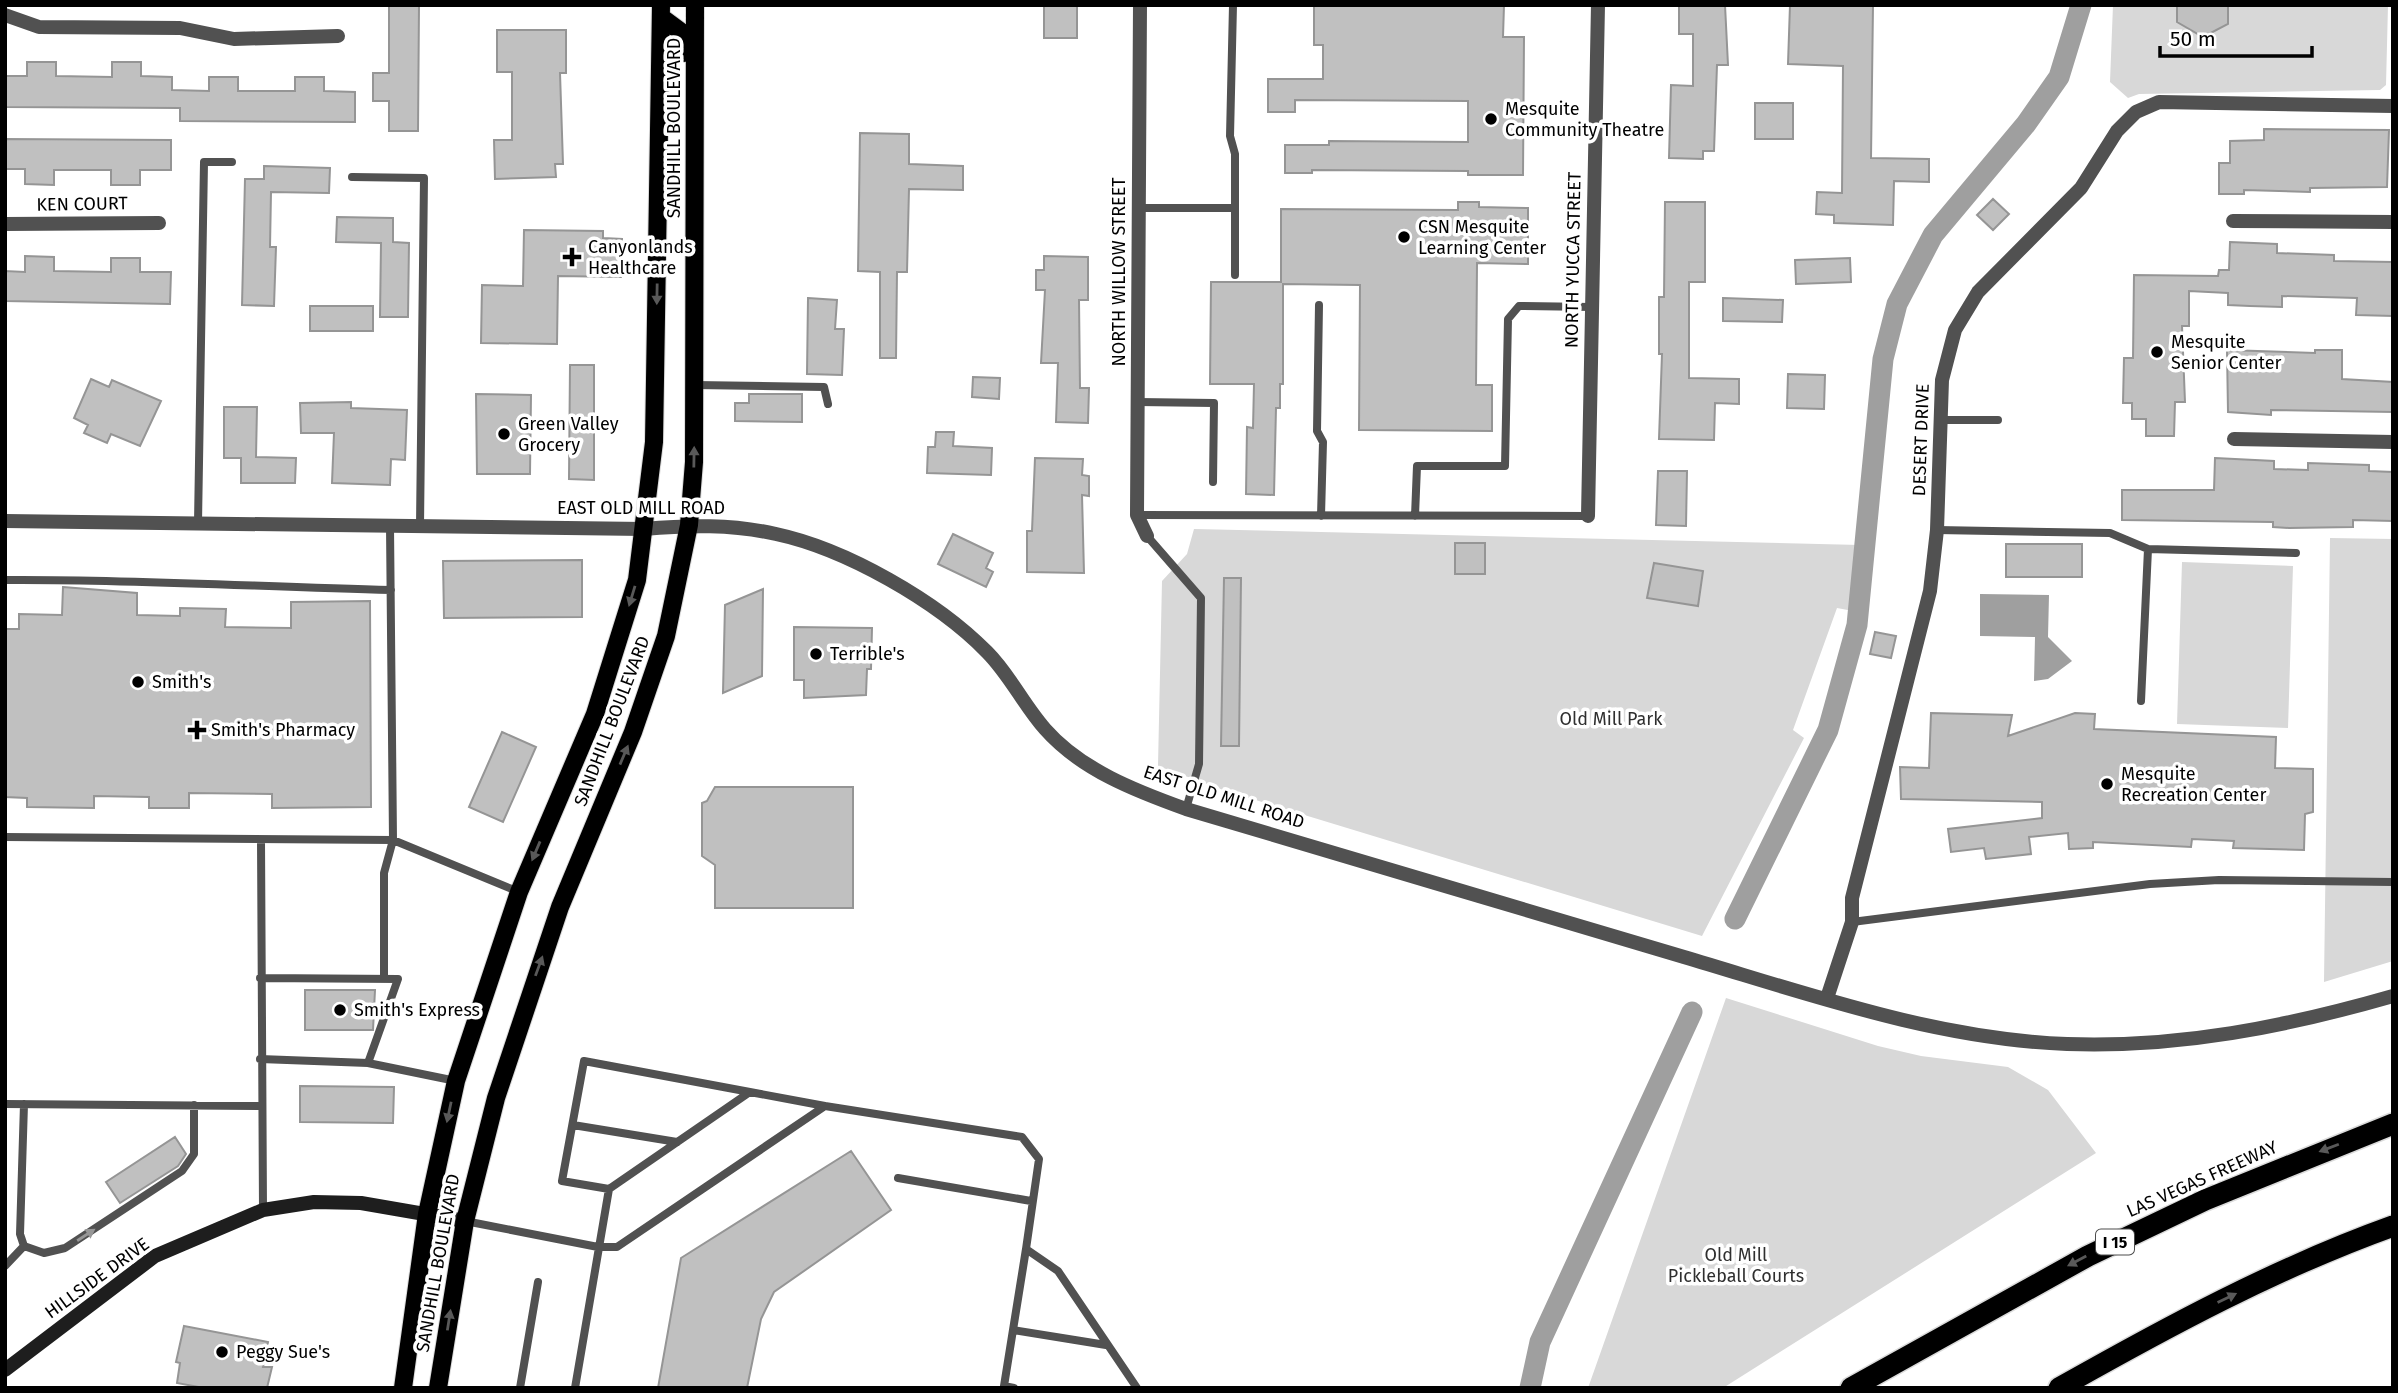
<svg xmlns="http://www.w3.org/2000/svg" width="2398" height="1393" font-family="'Fira Sans',sans-serif">
<style>
.green{fill:#d8d8d8}
.water{fill:#9f9f9f}
.lines{fill:none;stroke-linecap:round;stroke-linejoin:round}
.canal{stroke:#9f9f9f;stroke-width:21}
.building{fill:#c0c0c0;stroke:#959595;stroke-width:2}
.primary-casing{stroke:#dbdbdb;stroke-width:20}
.motorway-casing{stroke:#dbdbdb;stroke-width:24}
.service{stroke:#515151;stroke-width:8}
.minor{stroke:#515151;stroke-width:14}
.tertiary{stroke:#515151;stroke-width:14}
.secondary{stroke:#1e1e1e;stroke-width:14}
.primary{stroke:#000;stroke-width:18}
.motorway{stroke:#000;stroke-width:21}
.oneway{fill:#595959}
.oneway2{fill:#979797}
.poi-dot{fill:#000;stroke:#fff;stroke-width:2.5}
.labels{text-anchor:middle;dominant-baseline:central;stroke-width:7;stroke-linejoin:round;paint-order:stroke}
.shield{fill:#fff;stroke:#4c4c4c;stroke-width:2}
.shield-label{font-size:16px;font-weight:bold;fill:#000}
.poi-label{font-size:18px;fill:#000;stroke:#fff;text-anchor:start}
.street-label{font-size:18px;fill:#000;stroke:#fff}
.park-label{font-size:18px;fill:#2f2f2f;stroke:#fff}
</style>
<rect width="100%" height="100%" fill="#fff"/>
<!-- green -->
<path class="green" d="M2113 5H2388L2386 85 2380 90 2139 94 2128 98 2110 82Z
M1194 529 1860 545 1853 611 1837 608 1793 730 1804 738 1702 936 1226 791 1158 766 1162 581 1187 554Z
M2330 538 2393 539V961L2324 982Z
M2182 562 2293 566 2288 728 2177 724Z
M1726 998 1878 1046 1921 1056 2008 1067 2048 1090 2096 1153 1723 1388H1588Z"/>
<!-- water -->
<path class="water" d="M1980 594 2049 595 2048 637 2072 661 2048 679 2034 681 2035 637 1980 636Z"/>
<g class="lines">
<!-- canal -->
<path class="canal" d="M1735 919 1828 730 1857 625 1883 359 1897 304 1933 235 2026 124 2059 77 2081 5
M1530 1388 1540 1342 1692 1012"/>
</g>
<!-- building -->
<path class="building" d="M389 5H419L418 131H389V101H373V73H389Z
M1044 5H1077V38H1044Z
M1314 5H1504L1503 37H1524L1523 175H1468V171L1312 170V173H1285V145H1329V141L1468 142V101L1295 100V112H1268V79H1323V45H1314Z
M1679 5H1725L1728 65H1717L1714 151H1703V159L1669 158 1671 85 1693 86V34H1679Z
M1790 5H1873L1871 158 1929 159V182L1894 181 1893 225 1834 223V215L1816 214 1817 192 1842 193 1843 66 1788 64Z
M2177 5H2228V24L2203 37 2177 22Z
M497 30H566V73H560L563 164H555L556 177 495 179 494 140H512V72H497Z
M27 62H56V76L112 77V62H141V76L172 77V90L209 91V77H238V91H295V77H324V91L355 92V122L180 121V108L5 107V76H27Z
M1755 103H1793V139H1755Z
M2264 129 2389 130 2387 187 2310 188V192L2244 190V194H2219V163H2230V141L2264 140Z
M860 133 909 134V164L963 166V190L909 189 907 272H897L896 358H880V272L858 271Z
M5 139 171 140V170H140V185H111V170H54V185L25 184V169H5Z
M264 166 330 168 329 193 271 192 270 247H276L274 306 242 305 245 179H264Z
M1993 199 2009 214 1993 230 1977 215Z
M1458 202H1479V207L1528 208V264L1477 263 1476 385H1492V431L1359 430 1360 285 1283 284V384H1280V408H1276L1274 495 1246 494 1247 427 1253 428 1254 384H1210L1211 282H1281V209L1458 210Z
M1665 202H1705V282H1689V378L1739 379V404L1715 403 1714 440 1659 439 1662 354H1659V297H1664Z
M337 217 393 218V242L409 243 408 317H380L381 243 336 242Z
M524 230 603 231V238L622 239 621 277 558 276 557 344 481 343 482 285 523 286Z
M2230 242 2277 244V253L2334 255V261L2393 262V316L2356 315 2357 298 2282 296V307L2250 306 2228 305V293L2189 291V326H2182L2185 402H2175L2174 436H2146V419H2132V403H2123L2124 358H2133L2134 275 2218 276 2219 270H2229Z
M25 256 54 257V271L111 272V258H140V272H171L170 304 5 301V271L25 272Z
M1044 256 1088 257V300H1079L1080 388H1089L1088 423 1056 422 1058 363H1041L1045 290H1036V270H1044Z
M1850 258 1851 282 1796 284 1795 260Z
M808 298 837 300 835 329H844L842 375 807 374Z
M1723 298 1783 300 1782 322 1723 321Z
M310 306H373V331H310Z
M2227 350 2315 353V350H2342V379L2393 382V412L2271 410V415L2228 412Z
M570 365H594V480L569 479Z
M1788 374 1825 375 1824 409 1787 408Z
M973 377 1000 378 999 399 972 397Z
M91 379 109 387 112 380 161 401 140 446 111 434 107 443 84 433 88 425 74 418Z
M476 394 531 395 530 474H477Z
M749 394H802V422L735 421V403H749Z
M351 402V408L407 410 405 460 391 459 390 485 332 483 334 433H301L300 403Z
M224 407H257L256 457 296 458 295 483H241V458H224Z
M936 432H954L953 446 992 448 991 475 927 473 928 447H935Z
M1035 458 1083 459 1082 475 1089 476V496L1082 495 1084 573 1027 572V531H1032Z
M2215 458 2274 461V469L2308 470V463L2369 465V471L2393 472V521L2353 520V527L2289 528 2273 527V522L2122 520V490H2214Z
M1658 471H1687L1686 526 1656 525Z
M953 534 993 553 986 568 993 572 986 587 938 564Z
M1455 543H1485V574H1455Z
M2006 544H2082V577H2006Z
M582 560V617L444 618 443 561Z
M1654 563 1703 571 1698 606 1647 598Z
M1224 578H1241L1239 746H1221Z
M63 587 137 593V615L180 616V608L226 609 225 627 291 628V602L370 601 371 807 272 808V794L189 793V808H149V797L94 796V808L27 807V798L5 797V629H19V614L62 615Z
M763 589 762 676 723 693 725 605Z
M794 627 872 628 871 669H867L866 695 804 698V680H794Z
M1875 632 1896 636 1891 658 1870 654Z
M1931 713 2012 715 2008 736 2075 713 2095 714 2094 729 2276 737 2275 768 2313 769V812L2305 814 2304 850 2233 848 2234 841 2192 839 2191 847 2093 842V848L2069 849 2068 833 2029 837 2031 854 1986 859 1984 848 1951 852 1948 829 2042 818V802L1901 799 1900 767 1929 768Z
M502 732 536 747 503 822 469 807Z
M715 787H853V908H715V865L702 856V803L707 801Z
M305 990H375L373 1030H305Z
M300 1086 394 1087 393 1123 300 1122Z
M175 1137 186 1154 178 1166 120 1203 106 1182Z
M851 1151 891 1210 774 1292 761 1319 747 1388H658L681 1258Z
M184 1326 268 1342 263 1367H272L267 1388H204L177 1383 180 1363 176 1362Z"/>
<g class="lines">
<defs>
<path id="primary" d="M661 17 684 34V53
M403 1388 427 1214 456 1081 519 892 595 714 637 580 654 442 661 5
M438 1388 465 1221 496 1098 560 907 633 732 666 636 689 525 694 462 695 5"/>
<path id="motorway" d="M1851 1388 2088 1256 2205 1200 2393 1124
M2059 1388C2167 1327 2276 1268 2393 1226"/>
</defs>
<!-- primary casing -->
<use href="#primary" class="primary-casing"/>
<!-- motorway casing -->
<use href="#motorway" class="motorway-casing"/>
<!-- service -->
<path class="service" d="M1233 5 1230 136 1235 154V275
M352 177 424 178 420 526
M1139 208H1235
M1319 305 1317 431 1323 442 1321 516
M695 385 824 387 828 404
M1138 402 1214 403 1213 482
M1940 420H1998
M1137 515 1588 516
M1415 516 1417 466H1505L1508 319 1519 306 1592 307
M198 523 204 162H232
M1937 530 2110 533 2148 549 2296 553
M1147 536 1201 598 1199 764 1186 809
M5 580C134 579 262 587 391 590
M2141 701 2148 549
M5 837 393 840 519 892
M261 840 263 1210
M1852 922 2150 884 2219 880 2393 882
M384 976V873L393 840 390 526
M260 978 398 979 368 1063
M260 1059 368 1063 456 1081
M5 1104 261 1106
M24 1104 20 1234 24 1246 44 1253 65 1248 182 1171 194 1154V1105
M573 1125 677 1142
M898 1178 1031 1201
M609 1189 747 1094
M465 1221 598 1247H617L825 1106 1022 1137 1039 1159 1026 1249 1058 1271 1137 1388
M5 1266 24 1246
M1013 1330 1106 1345
M520 1388 538 1282
M575 1388 609 1189 562 1181 584 1061 825 1106
M1014 1388 1004 1386 1026 1249"/>
<!-- minor -->
<path class="minor" d="M1140 5 1137 515 1147 536
M5 15 39 27 180 28 234 39 338 36
M2233 221 2393 222
M5 224 159 223
M2234 439 2393 442
M1588 516 1598 5
M1827 998 1852 922V898L1930 591 1937 530 1942 380 1955 330 1978 292 2081 188 2117 131 2136 112 2159 102 2393 106"/>
<!-- tertiary -->
<path class="tertiary" d="M5 521 644 529C688 525 732 524 776 534 846 549 937 601 987 652 1010 675 1023 704 1045 729 1081 770 1136 791 1186 809 1352 858 1518 908 1684 957 1809 994 1935 1039 2067 1044 2179 1048 2285 1027 2393 996"/>
<!-- secondary -->
<path class="secondary" d="M5 1370 155 1256 263 1210 314 1202 361 1203 465 1221"/>
<!-- primary -->
<use href="#primary" class="primary"/>
<!-- motorway -->
<use href="#motorway" class="motorway"/>
</g>
<!-- one-way arrows -->
<defs><path id="oneway-solid" d="M-6-.8H1V-3.2L6.5 0L1 3.2V.8H-6Z" transform="scale(1.75)"/></defs>
<g class="oneway">
<use href="#oneway-solid" transform="translate(657 294) rotate(91)"/>
<use href="#oneway-solid" transform="translate(694 457) rotate(-89)"/>
<use href="#oneway-solid" transform="translate(632 596) rotate(107)"/>
<use href="#oneway-solid" transform="translate(624 755) rotate(-67)"/>
<use href="#oneway-solid" transform="translate(536 851) rotate(113)"/>
<use href="#oneway-solid" transform="translate(539 966) rotate(-70)"/>
<use href="#oneway-solid" transform="translate(449 1112) rotate(102)"/>
<use href="#oneway-solid" transform="translate(2329 1148) rotate(159)"/>
<use href="#oneway-solid" transform="translate(2077 1261) rotate(152)"/>
<use href="#oneway-solid" transform="translate(2227 1298) rotate(-26)"/>
<use href="#oneway-solid" transform="translate(449 1320) rotate(-81)"/>
</g>
<use class="oneway2" href="#oneway-solid" transform="translate(86 1235) rotate(-33)"/>
<!-- markers -->
<g class="poi-dot">
<circle cx="1491" cy="119" r="7"/>
<circle cx="1404" cy="237" r="7"/>
<path d="M568.5 246.5h7v7h7v7h-7v7h-7v-7h-7v-7h7z"/>
<circle cx="2157" cy="352" r="7"/>
<circle cx="504" cy="434" r="7"/>
<circle cx="816" cy="654" r="7"/>
<circle cx="138" cy="682" r="7"/>
<path d="M193.5 719.5h7v7h7v7h-7v7h-7v-7h-7v-7h7z"/>
<circle cx="2107" cy="784" r="7"/>
<circle cx="340" cy="1010" r="7"/>
<circle cx="222" cy="1352" r="7"/>
</g>
<g class="labels">
<!-- shield labels -->
<rect class="shield" x="2096" y="1229.5" width="38" height="25" rx="5"/>
<g class="shield-label">
<text x="2115" y="1242">I 15</text>
</g>
<!-- poi labels -->
<g class="poi-label">
<text x="1505" y="109">Mesquite<tspan x="1505" dy="21">Community Theatre</tspan></text>
<text x="1418" y="227">CSN Mesquite<tspan x="1418" dy="21">Learning Center</tspan></text>
<text x="588" y="247">Canyonlands<tspan x="588" dy="21">Healthcare</tspan></text>
<text x="2171" y="342">Mesquite<tspan x="2171" dy="21">Senior Center</tspan></text>
<text x="518" y="424">Green Valley<tspan x="518" dy="21">Grocery</tspan></text>
<text x="830" y="654">Terrible's</text>
<text x="152" y="682">Smith's</text>
<text x="211" y="730">Smith's Pharmacy</text>
<text x="2121" y="774">Mesquite<tspan x="2121" dy="21">Recreation Center</tspan></text>
<text x="354" y="1010">Smith's Express</text>
<text x="236" y="1352">Peggy Sue's</text>
</g>
<!-- street labels -->
<g class="street-label">
<text transform="translate(674 128) rotate(-90)">SANDHILL BOULEVARD</text>
<text transform="translate(82 204) rotate(-1)">KEN COURT</text>
<text transform="translate(1573 260) rotate(-89)">NORTH YUCCA STREET</text>
<text transform="translate(1119 272) rotate(-90)">NORTH WILLOW STREET</text>
<text transform="translate(1921 440) rotate(-88)">DESERT DRIVE</text>
<text x="641" y="508">EAST OLD MILL ROAD</text>
<text transform="translate(612 721) rotate(-69)">SANDHILL BOULEVARD</text>
<text transform="translate(1224 797) rotate(18)">EAST OLD MILL ROAD</text>
<text transform="translate(2202 1179) rotate(-24)">LAS VEGAS FREEWAY</text>
<text transform="translate(438 1263) rotate(-80)">SANDHILL BOULEVARD</text>
<text transform="translate(97 1278) rotate(-36)">HILLSIDE DRIVE</text>
</g>
<!-- park labels -->
<g class="park-label">
<text x="1611" y="719">Old Mill Park</text>
<text x="1736" y="1255">Old Mill<tspan x="1736" dy="21">Pickleball Courts</tspan></text>
</g>
</g>
<!-- border -->
<rect width="2398" height="1393" fill="none" stroke="#000000" stroke-width="14"/>
<!-- scale -->
<path d="M2160 46v10h152v-10" fill="none" stroke="#000000" stroke-width="3.5"/>
<text x="2170" y="46" font-size="21" fill="#000000" stroke="#ffffff" stroke-width="5" paint-order="stroke">50 m</text>
</svg>
